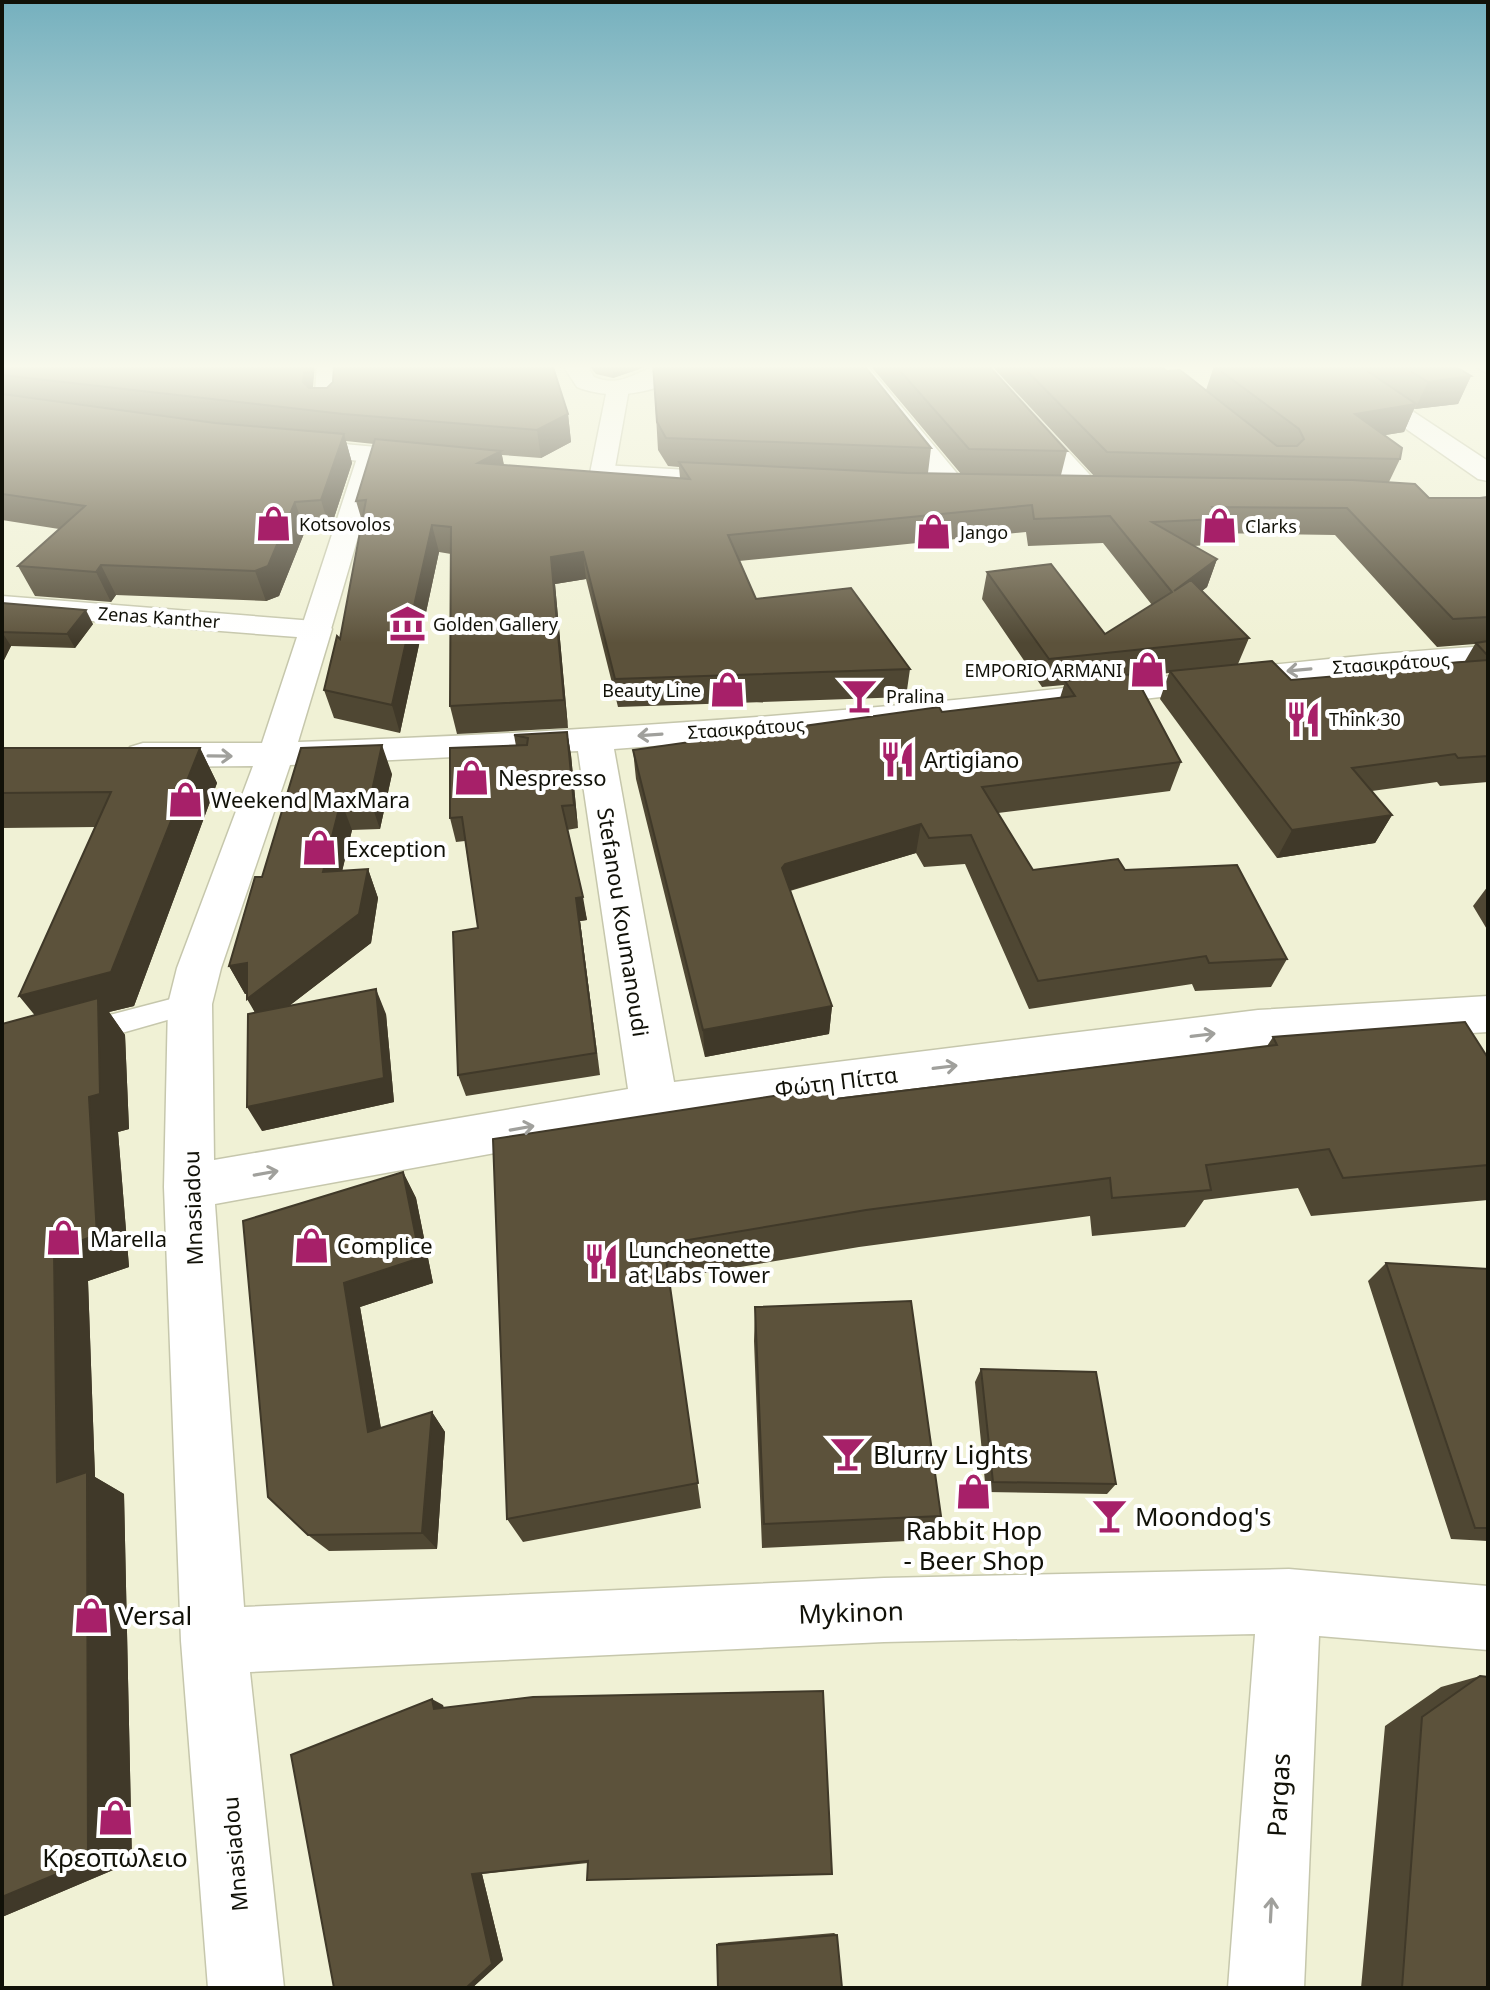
<svg xmlns="http://www.w3.org/2000/svg" width="1490" height="1990" font-family="'Noto Sans',sans-serif">
<style>
.lines{fill:none;stroke-linecap:round;stroke-linejoin:round}
.service-casing{stroke:#c6c7ac;stroke-width:3}
.pedestrian-casing{stroke:#c6c7ac;stroke-width:3}
.minor-casing{stroke:#c6c7ac;stroke-width:3}
.service{fill:#fff;fill-rule:evenodd}
.pedestrian{fill:#fff;fill-rule:evenodd}
.minor{fill:#fff;fill-rule:evenodd}
.wall{fill:#4f4733;fill-rule:evenodd}
.shaded-wall{fill:#403929}
.building{fill:#5c523b;stroke:#403929;stroke-width:2}
.oneway{stroke:#a0a09c}
.labels{text-anchor:middle;dominant-baseline:central;stroke-width:8;stroke-linejoin:round;paint-order:stroke}
.far-poi-label{font-size:18px;fill:#111108;stroke:#fff;text-anchor:start}
.far-street-label{font-size:18px;fill:#111108;stroke:#fff}
.poi-label{font-size:22px;fill:#111108;stroke:#fff;text-anchor:start}
.street-label{font-size:22px;fill:#111108;stroke:#fff}
.near-poi-label{font-size:26px;fill:#111108;stroke:#fff;text-anchor:start}
.near-street-label{font-size:26px;fill:#111108;stroke:#fff}
</style>
<rect width="100%" height="100%" fill="#f0f1d5"/>
<g class="lines">
<defs>
<path id="service" d="M190 994 199 997 203 1004 199 1011 83 1044 74 1041 70 1033 74 1025 83 1022Z"/>
<path id="pedestrian" d="M618 382 629 389 614 473 602 480 590 473 607 389Z
M370 448 382 455 331 629 326 635H306L301 629 358 455Z"/>
<path id="minor" d="M317 364H341L338 408 335 413H317L314 408Z
M562 364H586L594 377C623 389 637 369 664 364 672 363 682 364 691 364 667 395 610 401 577 387Z
M842 364H866L965 483 969 489 965 495H945Z
M962 364H987L1101 487 1105 493 1101 499H1081Z
M1313 364H1341L1488 461V481L1478 479Z
M1471 364H1488V374Z
M289 439 431 452 440 454 444 460 440 466 431 468 280 453 276 447Z
M603 465 738 473 748 475 752 481 748 487 738 489 593 479 590 473 593 467Z
M2 596 327 622 332 629 298 742C517 735 736 721 954 700 1132 682 1309 657 1488 646V666L1311 680 893 727 614 749 674 1082 1258 1010 1488 996V1032L1258 1046 654 1124 215 1204 244 1607 884 1578 1289 1569 1488 1586V1650L1319 1636 1304 1988H1228L1255 1634 884 1642 250 1672 284 1988H208L181 1641 164 1187 168 1004 177 968 253 766 143 767 130 763 125 755 130 747 143 743H262L297 637 2 614ZM578 751 628 1089 214 1160 212 1004 221 968 290 765Z"/>
</defs>
<!-- service casing -->
<use href="#service" class="service-casing"/>
<!-- pedestrian casing -->
<use href="#pedestrian" class="pedestrian-casing"/>
<!-- minor casing -->
<use href="#minor" class="minor-casing"/>
<!-- service -->
<use href="#service" class="service"/>
<!-- pedestrian -->
<use href="#pedestrian" class="pedestrian"/>
<!-- minor -->
<use href="#minor" class="minor"/>
</g>
<!-- wall -->
<path class="wall" d="M2 364 313 388H327L333 382 334 364H561V368L553 366 568 414 571 442 541 458 502 455 504 465 680 478 679 467 668 466 658 450 653 364 613 378 596 374 588 364H863L931 448 928 473 961 474 869 364H987L1067 451 1061 475 1094 476 990 364H1158L1167 371 1206 390 1214 366 1226 364H1451L1471 376 1458 404 1414 409 1404 432 1385 435 1400 459 1389 482 1429 498H1480L1488 497V782L1440 786 1437 782 1372 791 1392 815 1375 843 1277 858 1160 699 1169 673 1136 677 1181 762 1170 791 998 813 1033 870H1125L1287 959 1271 987 1195 991 1192 984 1029 1009 965 864 924 867 916 853 790 891 832 1006 829 1034 705 1057 636 779 633 750 1060 698 1064 685 1042 687 982 599 987 572 1105 634 1152 605 1103 543 1028 546 1026 532 739 561 756 599 910 669 906 697 618 707 586 579 555 584 568 728 457 734 450 706 451 554 439 552 400 733 334 718 324 690 340 639 362 521 356 501 374 444 346 441 352 463 330 530 305 531 279 596 266 601 116 595 111 602 35 596 18 566 59 529 2 520ZM1212 533 1335 535 1437 647 1475 644 1465 661 1382 668 1380 673 1291 680 1238 664 1249 638 1202 591 1207 587 1217 559 1194 546 1208 545Z
M2 604 93 624 75 648 11 646 2 664Z
M567 732 571 755 578 828 567 830 587 920 580 921 600 1075 466 1096 458 1075 478 928 465 841 456 842 450 818 516 746 514 735Z
M2 748H200L217 783 134 1006 109 1012 125 1035 129 1129 118 1132 129 1267 88 1281 95 1477 124 1494 132 1862 2 1917V1024L34 1015 96 827 2 828Z
M301 748 392 774 380 829 352 830 342 871 368 869 378 898 371 943 289 1006 386 1014 394 1102 262 1131 255 1013 247 994H245L229 966 262 877Z
M1488 886V931L1473 906Z
M1273 1037 1488 1058V1200L1311 1216 1298 1188 1204 1200 1185 1227 1092 1236 1090 1216 859 1247 669 1279 701 1508 523 1542 507 1519 493 1139 1267 1046Z
M403 1172 416 1198 433 1283 360 1307 381 1428 432 1412 445 1432 437 1549 329 1551 308 1535 268 1497Z
M1386 1263 1488 1269V1541L1451 1539 1368 1281Z
M755 1307 941 1516 928 1540 762 1548 754 1341Z
M981 1369 1116 1484 1107 1494 986 1492 975 1382Z
M1480 1676 1488 1988H1361L1385 1726 1441 1687Z
M443 1705 444 1708 588 1863 482 1874 503 1960 472 1988Z
M834 1933 837 1935 717 1945 718 1943Z"/>
<!-- shaded-wall -->
<path class="shaded-wall" d="M305 364H315L311 410 303 382Z
M612 364H654L613 378Z
M1471 376 1458 404 1415 409 1428 382Z
M1416 404 1404 432 1343 442 1355 414Z
M568 414 571 442 541 458 537 430Z
M344 434 352 463 330 530 321 500Z
M501 451 506 477 478 463Z
M295 502 305 531 279 596 266 601 255 571Z
M432 525 439 552 400 733 392 705Z
M583 552 586 579 555 584 568 728 564 700 551 557Z
M1217 559 1207 587 1165 619 1174 591Z
M101 565 116 595 111 602 96 572Z
M86 610 93 624 75 648 67 634Z
M2 632 11 646 2 664Z
M567 732 571 755 578 828 574 805Z
M382 745 392 774 380 829 370 800Z
M200 748 217 783 134 1006 109 1012 125 1035 129 1129 118 1132 129 1267 88 1281 95 1477 124 1494 132 1862 2 1917V1897L57 1482 46 1029 19 996Z
M341 801 352 830 335 901 323 872Z
M1392 815 1375 843 1277 858 1292 830Z
M921 824 916 853 784 892 782 868 785 864Z
M368 869 378 898 371 943 263 1026 247 999 254 993 245 994 229 966Z
M583 897 587 920 580 921 600 1075 576 898Z
M376 989 386 1014 394 1102 262 1131 247 1107Z
M832 1006 829 1034 705 1057 703 1030Z
M403 1172 416 1198 433 1283 360 1307 385 1452 368 1432 344 1283Z
M432 1412 445 1432 437 1549 422 1533Z
M432 1699 443 1705 445 1715 434 1709Z
M472 1874H482L503 1960 472 1988H466Z"/>
<!-- building -->
<path class="building" d="M2 364H305L303 382 309 388H327L333 382 334 364H552L568 414 537 430 343 414 2 375Z
M653 364H863L931 448 666 438 657 422Z
M894 364H987L1067 451 969 449Z
M1020 364H1158L1167 371 1180 370 1277 446H1297L1304 439 1299 429 1214 366 1226 364H1357L1416 404 1355 414 1402 448 1400 459 1107 452Z
M1399 364H1451L1471 376 1428 382Z
M2 394 215 423 344 434 321 500 295 502 268 566 255 571 101 565 96 572 18 566 85 506 2 494Z
M375 439 501 451 478 463 690 479 679 462 907 473 1353 480 1415 484 1429 498H1480L1488 497V617L1453 619 1347 508 1212 507 1218 519 1152 522 1217 559 1174 591 1191 580 1249 638 1049 659 987 572 1051 564 1105 634 1172 592 1110 516 1034 519 1032 505 728 535 756 599 851 588 910 669 615 679 583 552 551 557 564 700 450 706 451 527 432 525 392 705 324 690 337 636 340 639 366 500 356 501Z
M2 603 86 610 67 634 2 632Z
M1488 641V656L1476 643Z
M1488 660V756L1458 758 1455 754 1352 768 1392 815 1292 830 1170 671 1272 661 1291 680 1385 672 1382 668Z
M1134 674 1181 762 982 787 1033 870 1118 859 1125 870 1237 865 1287 959 1209 963 1206 956 1038 981 971 835 929 838 921 824 785 864 782 868 832 1006 703 1030 633 750 939 707 942 712 1075 696 1065 681Z
M567 732 574 805 562 806 583 897 576 898 596 1053 458 1075 453 932 478 928 462 817 450 818V748L527 745 528 738 514 735Z
M382 745 370 800 341 801 323 872 368 869 359 914 247 999V963L229 966 255 877H262L301 748Z
M2 748H200L111 972 19 996 111 792 2 793Z
M376 989 384 1078 247 1107 248 1014Z
M98 998 100 1094 89 1097 97 1235 54 1250 57 1482 87 1472 88 1861 2 1897V1024Z
M1465 1022 1488 1058V1165L1343 1178 1329 1149 1206 1165 1211 1190 1112 1198 1110 1178 866 1210 664 1244 698 1483 507 1519 493 1139 833 1087 836 1099 1277 1045 1273 1037Z
M403 1172 420 1258 344 1283 368 1432 432 1412 422 1533 308 1535 268 1497 243 1221Z
M1386 1263 1488 1269V1528H1475Z
M911 1301 941 1516 764 1524 755 1307Z
M981 1369 1096 1372 1116 1484 993 1482Z
M1480 1676 1488 1677V1988H1402L1422 1717Z
M823 1691 832 1874 587 1880 588 1861 472 1874 492 1964 466 1988H334L291 1755 432 1699 434 1709 533 1697Z
M837 1935 842 1988H718L717 1945Z"/>
<!-- one-way arrows -->
<defs><path id="oneway-shaft" d="M-6 0H5M1.5-3L5.5 0L1.5 3" fill="none" stroke-width="1.6" stroke-linecap="round" stroke-linejoin="round" transform="scale(2)"/></defs>
<g class="oneway">
<use href="#oneway-shaft" transform="translate(1299 670) rotate(175)"/>
<use href="#oneway-shaft" transform="translate(650 735) rotate(176)"/>
<use href="#oneway-shaft" transform="translate(220 756) rotate(1)"/>
<use href="#oneway-shaft" transform="translate(1203 1035) rotate(-7)"/>
<use href="#oneway-shaft" transform="translate(945 1067) rotate(-7)"/>
<use href="#oneway-shaft" transform="translate(522 1128) rotate(-10)"/>
<use href="#oneway-shaft" transform="translate(266 1173) rotate(-10)"/>
<use href="#oneway-shaft" transform="translate(1271 1910) rotate(-87)"/>
</g>
<!-- sky -->
<linearGradient id="sky" x2="0" y2="1"><stop stop-color="#75b0be"/><stop offset="0.57" stop-color="#f8f9ec"/><stop offset="1" stop-color="#f8f9ec" stop-opacity="0"/></linearGradient>
<rect width="1490" height="643" fill="url(#sky)"/>
<!-- icons -->
<defs>
<symbol id="shop-bare" viewBox="-9 -9 18 18"><path d="M-5-2.5h2.3a2.7 3.5 0 0 1 5.4 0H5L5.5 6h-11ZM-1.5-2.5h3a1.5 2.3 0 0 0-3 0Z" fill="#a72069" stroke="#fff" stroke-width="2.5" paint-order="stroke"/></symbol>
<symbol id="museum-bare" viewBox="-9 -9 18 18"><path d="M0-6L6-3V-2H-6V-3ZM-5-1h2V3h-2ZM-1-1h2V3h-2ZM3-1h2V3H3ZM-6 4H6V6H-6Z" fill="#a72069" stroke="#fff" stroke-width="2.5" paint-order="stroke"/></symbol>
<symbol id="bar-bare" viewBox="-9 -9 18 18"><path d="M-6-5H6L.8 .8V4.5H3.5V6h-7V4.5H-.8V.8Z" fill="#a72069" stroke="#fff" stroke-width="2.5" paint-order="stroke"/></symbol>
<symbol id="restaurant-bare" viewBox="-9 -9 18 18"><path d="M-5-6h1v4h1v-4h1v4h1v-4h1v5L-1.5 .5V6h-2V.5L-5-1ZM5-6V6H3V1.5H1.5Q1.5-4 5-6Z" fill="#a72069" stroke="#fff" stroke-width="2.5" paint-order="stroke"/></symbol>
</defs>
<g fill-rule="evenodd">
<use href="#shop-bare" x="248" y="498" width="51" height="51"/>
<use href="#shop-bare" x="1194" y="500" width="51" height="51"/>
<use href="#shop-bare" x="908" y="506" width="51" height="51"/>
<use href="#museum-bare" x="382" y="598" width="51" height="51"/>
<use href="#shop-bare" x="1122" y="644" width="51" height="51"/>
<use href="#shop-bare" x="702" y="664" width="51" height="51"/>
<use href="#bar-bare" x="834" y="670" width="51" height="51"/>
<use href="#restaurant-bare" x="1278" y="694" width="51" height="51"/>
<use href="#restaurant-bare" x="872" y="734" width="51" height="51"/>
<use href="#shop-bare" x="446" y="752" width="51" height="51"/>
<use href="#shop-bare" x="160" y="774" width="51" height="51"/>
<use href="#shop-bare" x="294" y="822" width="51" height="51"/>
<use href="#shop-bare" x="38" y="1212" width="51" height="51"/>
<use href="#shop-bare" x="286" y="1220" width="51" height="51"/>
<use href="#restaurant-bare" x="576" y="1236" width="51" height="51"/>
<use href="#bar-bare" x="822" y="1428" width="51" height="51"/>
<use href="#shop-bare" x="948" y="1466" width="51" height="51"/>
<use href="#bar-bare" x="1084" y="1490" width="51" height="51"/>
<use href="#shop-bare" x="66" y="1590" width="51" height="51"/>
<use href="#shop-bare" x="90" y="1792" width="51" height="51"/>
</g>
<g class="labels">
<!-- far-poi labels -->
<g class="far-poi-label">
<text x="299" y="524">Kotsovolos</text>
<text x="1245" y="526">Clarks</text>
<text x="960" y="532">Jango</text>
<text x="433" y="624">Golden Gallery</text>
<text x="1122" y="670" text-anchor="end">EMPORIO ARMANI</text>
<text x="701" y="690" text-anchor="end">Beauty Line</text>
<text x="886" y="696">Pralina</text>
<text x="1329" y="719">Think 30</text>
</g>
<!-- far-street labels -->
<g class="far-street-label">
<text transform="translate(159 617) rotate(4)">Zenas Kanther</text>
<text transform="translate(1391 663) rotate(-4)">Στασικράτους</text>
<text transform="translate(746 728) rotate(-4)">Στασικράτους</text>
</g>
<!-- poi labels -->
<g class="poi-label">
<text x="924" y="759">Artigiano</text>
<text x="498" y="777">Nespresso</text>
<text x="211" y="799">Weekend MaxMara</text>
<text x="346" y="848">Exception</text>
<text x="90" y="1238">Marella</text>
<text x="337" y="1245">Complice</text>
<text x="628" y="1249">Luncheonette<tspan x="628" dy="25">at Labs Tower</tspan></text>
</g>
<!-- street labels -->
<g class="street-label">
<text transform="translate(624 922) rotate(81)">Stefanou Koumanoudi</text>
<text transform="translate(836 1081) rotate(-7)">Φώτη Πίττα</text>
<text transform="translate(192 1208) rotate(-92)">Mnasiadou</text>
<text transform="translate(234 1854) rotate(-95)">Mnasiadou</text>
</g>
<!-- near-poi labels -->
<g class="near-poi-label">
<text x="873" y="1454">Blurry Lights</text>
<text x="1135" y="1516">Moondog's</text>
<text x="974" y="1530" text-anchor="middle">Rabbit Hop<tspan x="974" dy="30">- Beer Shop</tspan></text>
<text x="118" y="1615">Versal</text>
<text x="115" y="1857" text-anchor="middle">Κρεοπωλειο</text>
</g>
<!-- near-street labels -->
<g class="near-street-label">
<text transform="translate(851 1612) rotate(-2)">Mykinon</text>
<text transform="translate(1278 1795) rotate(-87)">Pargas</text>
</g>
</g>
<!-- border -->
<rect width="1490" height="1990" fill="none" stroke="#111108" stroke-width="8"/>
</svg>
